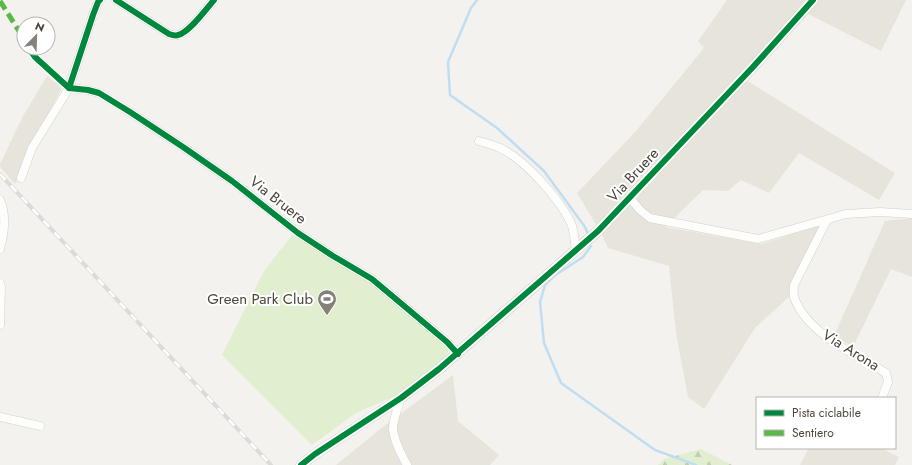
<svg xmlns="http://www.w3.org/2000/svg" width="912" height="465" font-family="Jost,sans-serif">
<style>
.residential{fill:#e7e4dc}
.grass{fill:#e1eecf}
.forest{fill:url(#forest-firs)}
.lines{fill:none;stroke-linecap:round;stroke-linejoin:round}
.stream{stroke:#c0ddf1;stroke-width:2.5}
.minor-casing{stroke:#d2d0cb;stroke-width:9}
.tertiary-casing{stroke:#d2d0cb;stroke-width:11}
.minor{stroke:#fdfdfc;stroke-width:8}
.tertiary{stroke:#fdfdfc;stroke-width:10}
.rail-casing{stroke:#dbdbda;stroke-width:4}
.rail{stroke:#fff;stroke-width:2.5;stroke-dasharray:8;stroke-linecap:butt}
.quiet{stroke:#58b947;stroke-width:5;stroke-dasharray:10 5;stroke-linecap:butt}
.cycleway-casing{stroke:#fff;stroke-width:8}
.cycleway{stroke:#00873e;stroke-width:6}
.labels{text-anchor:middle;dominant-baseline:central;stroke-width:4;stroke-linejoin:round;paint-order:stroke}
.street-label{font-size:15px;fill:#4b4439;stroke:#fff}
.poi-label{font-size:15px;fill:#4b4439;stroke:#fff;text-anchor:end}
</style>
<defs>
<pattern id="forest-firs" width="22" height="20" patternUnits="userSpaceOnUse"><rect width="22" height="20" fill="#e1eecf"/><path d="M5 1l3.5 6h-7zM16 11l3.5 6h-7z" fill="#c3cdb2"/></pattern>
</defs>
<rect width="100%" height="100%" fill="#f4f2ee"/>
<!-- residential -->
<path class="residential" d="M727 0H906L881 51 808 14 746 80 895 173 879 200 799 153 769 193 741 180 728 191 703 190 665 227 761 244 820 225 791 295 755 328 704 409 688 397 676 333 669 266 608 248 601 233 577 193 636 131 704 48 698 41Z
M47 76 62 88 31 146 15 184 0 167V164L23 116Z
M912 218V277L891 269 853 347 834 336 885 221Z
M453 375 458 421 499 455 490 465H336L384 426Z
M809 448H881L899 457 895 465H800Z"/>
<!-- grass -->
<path class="grass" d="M293 234 373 283 450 348 432 380 356 413 312 445 222 355 264 271Z"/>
<!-- forest -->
<path class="forest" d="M701 449 732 465H658L664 459Z"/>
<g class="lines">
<!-- stream -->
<path class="stream" d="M477 0 471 8 448 62 450 95 497 128 544 171 585 227 588 234
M591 246 583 257 554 276 545 285 540 302 544 343 561 383 655 450 696 465"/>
<defs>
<path id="minor" d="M116 0 169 34C172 35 176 36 178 35 189 33 207 8 214 0
M69 88 88 90 99 93 130 112 183 147 232 181 298 233 333 256 372 279 447 342 458 354
M479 141C486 143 493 145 500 148 524 159 559 198 571 223 574 231 575 241 576 250
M21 178 32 148 69 88 93 15 98 2 100 0
M630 198 640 210 650 218 758 239 846 214 880 212 912 214
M0 200C7 216 4 233 0 249
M827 220 794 285C794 289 793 294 794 297 807 334 855 354 886 373L888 382 882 398
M0 283 1 287 0 325
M401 398C398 407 393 419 393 429 394 441 401 454 407 465
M0 417 40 426"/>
<path id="tertiary" d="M301 465 315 454 401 398 439 369 598 231 753 67 813 0"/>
</defs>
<!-- minor casing -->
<use href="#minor" class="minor-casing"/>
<!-- tertiary casing -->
<use href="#tertiary" class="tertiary-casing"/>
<!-- minor -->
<use href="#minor" class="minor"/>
<!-- tertiary -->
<use href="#tertiary" class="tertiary"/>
<defs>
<path id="rail" d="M0 174 271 465"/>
</defs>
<!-- rail casing -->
<use href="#rail" class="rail-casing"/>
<!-- rail -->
<use href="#rail" class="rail"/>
<!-- quiet -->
<path class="quiet" d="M0 1 24 39"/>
<defs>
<path id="cycleway" d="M116 0 169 34C172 35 176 36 178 35 189 33 207 8 214 0
M29 48 35 57 69 88
M69 88 88 90 99 93 130 112 183 147 232 181 298 233 333 256 372 279 447 342 458 354
M69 88 93 15 98 2 100 0
M301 465 315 454 401 398 439 369 598 231 753 67 813 0"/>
</defs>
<!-- cycleway casing -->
<use href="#cycleway" class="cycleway-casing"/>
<!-- cycleway -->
<use href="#cycleway" class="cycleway"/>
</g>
<!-- icons -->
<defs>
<symbol id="stadium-pin" viewBox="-11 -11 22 30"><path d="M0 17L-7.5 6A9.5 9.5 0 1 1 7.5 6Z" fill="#868178" stroke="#fff"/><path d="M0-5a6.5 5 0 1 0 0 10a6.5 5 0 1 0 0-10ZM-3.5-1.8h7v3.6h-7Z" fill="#fff"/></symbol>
</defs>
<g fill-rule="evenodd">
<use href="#stadium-pin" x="316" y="288" width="22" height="30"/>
</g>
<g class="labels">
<!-- street labels -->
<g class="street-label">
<text transform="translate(633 175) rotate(-47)">Via Bruere</text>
<text transform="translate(278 200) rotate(38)">Via Bruere</text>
<text transform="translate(851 350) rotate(32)">Via Arona</text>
</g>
<!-- poi labels -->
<g class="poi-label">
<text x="313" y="299">Green Park Club</text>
</g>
</g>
<!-- legend -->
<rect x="756" y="397" width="140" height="52" fill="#ffffff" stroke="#b7b4b0"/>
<rect x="764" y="410" width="20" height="6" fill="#00873e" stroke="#b7b4b0"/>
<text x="792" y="417" font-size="12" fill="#4b4439">Pista ciclabile</text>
<rect x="764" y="430" width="20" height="6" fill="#58b947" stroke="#b7b4b0"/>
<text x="792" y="437" font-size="12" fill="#4b4439">Sentiero</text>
<!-- north arrow -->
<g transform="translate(36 36) rotate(23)"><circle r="19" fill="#ffffff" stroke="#b7b4b0"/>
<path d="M0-3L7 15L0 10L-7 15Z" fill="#868178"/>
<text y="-6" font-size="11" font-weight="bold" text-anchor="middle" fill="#4b4439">N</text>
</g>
</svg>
